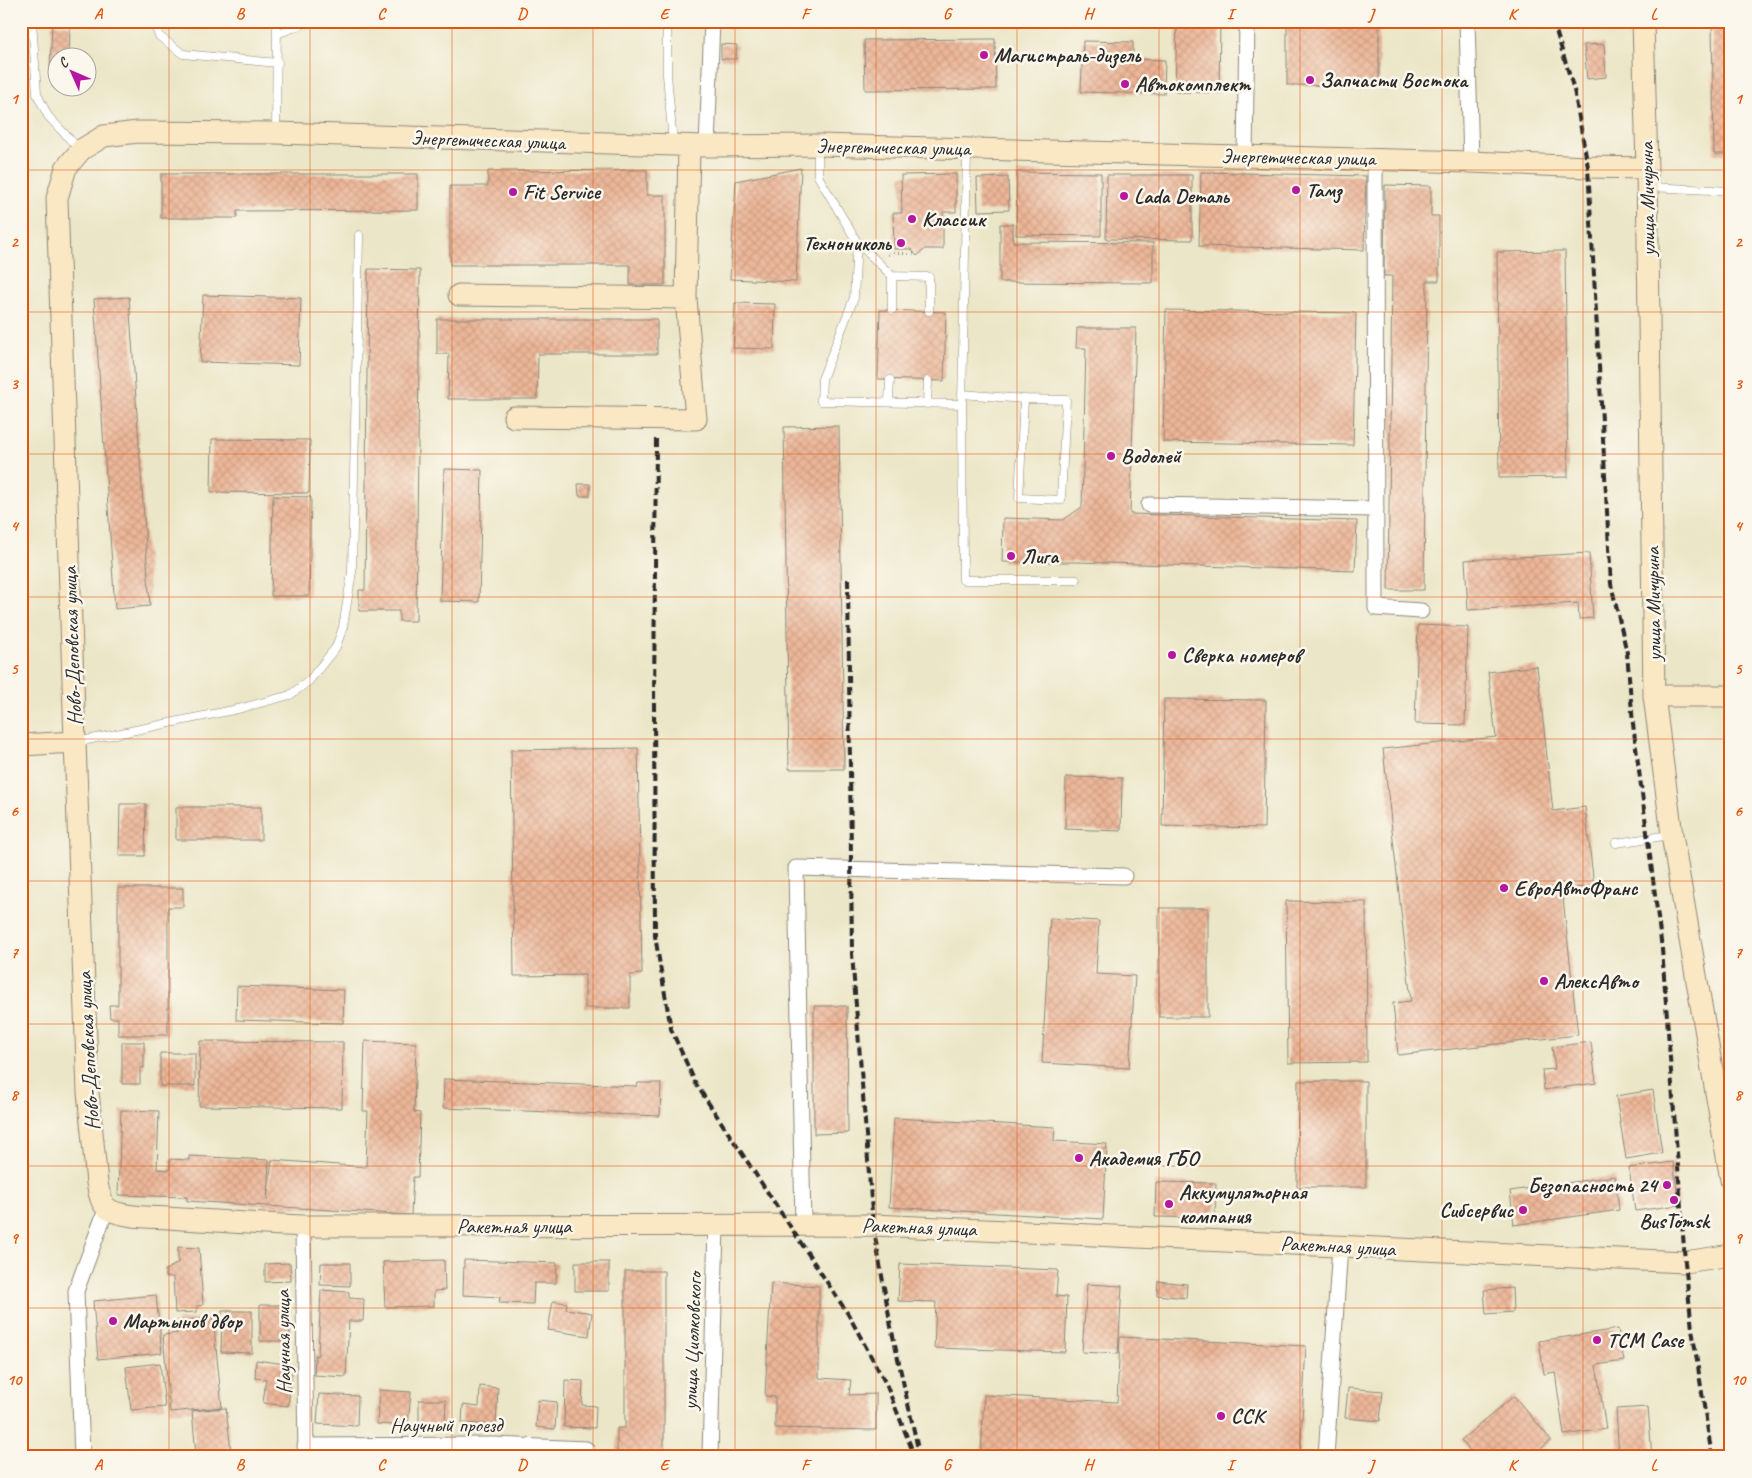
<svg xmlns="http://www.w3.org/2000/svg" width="1752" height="1478" font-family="Caveat,sans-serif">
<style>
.building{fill:url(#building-cross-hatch)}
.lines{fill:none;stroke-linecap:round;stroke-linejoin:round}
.lane-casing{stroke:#8c887a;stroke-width:9}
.street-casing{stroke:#8c887a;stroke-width:17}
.secondary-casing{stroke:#8c887a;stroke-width:23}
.path{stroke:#8c887a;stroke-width:3;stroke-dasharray:1 4;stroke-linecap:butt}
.lane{stroke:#fff;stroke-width:8}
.street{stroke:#fff;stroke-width:15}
.secondary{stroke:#fae7c3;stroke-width:21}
.rail{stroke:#2b2b2b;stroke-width:4;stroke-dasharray:8 4;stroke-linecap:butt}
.grid{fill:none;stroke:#df570e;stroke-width:1;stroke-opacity:0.55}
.poi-dot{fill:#b5179e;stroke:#fbf7ec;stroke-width:2}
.labels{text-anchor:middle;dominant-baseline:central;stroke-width:5;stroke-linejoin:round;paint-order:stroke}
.poi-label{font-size:21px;font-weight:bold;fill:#2b2b2b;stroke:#fbf7ec;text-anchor:start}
.street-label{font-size:21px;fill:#2b2b2b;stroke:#fbf7ec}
.neatline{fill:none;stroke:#df570e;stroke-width:2}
.grid-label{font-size:16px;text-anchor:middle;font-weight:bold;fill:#df570e}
</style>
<defs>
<pattern id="building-cross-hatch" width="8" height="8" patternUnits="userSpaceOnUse" patternTransform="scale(1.25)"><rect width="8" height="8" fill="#edb698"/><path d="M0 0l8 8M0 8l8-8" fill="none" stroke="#cb9d83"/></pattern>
</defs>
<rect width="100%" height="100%" fill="#fbf7ec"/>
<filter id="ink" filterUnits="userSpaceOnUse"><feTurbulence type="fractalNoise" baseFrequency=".02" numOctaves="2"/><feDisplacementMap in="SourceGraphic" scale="10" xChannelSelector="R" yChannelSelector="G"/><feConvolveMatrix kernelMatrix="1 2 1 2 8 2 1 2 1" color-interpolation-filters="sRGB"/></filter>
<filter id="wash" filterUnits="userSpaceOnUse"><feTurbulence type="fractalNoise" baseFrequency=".0096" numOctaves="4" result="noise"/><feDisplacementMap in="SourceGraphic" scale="20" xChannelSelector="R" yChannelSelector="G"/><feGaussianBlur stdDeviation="1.12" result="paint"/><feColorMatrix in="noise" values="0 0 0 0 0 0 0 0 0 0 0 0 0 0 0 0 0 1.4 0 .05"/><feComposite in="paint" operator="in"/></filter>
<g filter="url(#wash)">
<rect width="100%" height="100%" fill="#ece6c8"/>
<g id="blocks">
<!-- building -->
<path class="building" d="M1177 21H1220L1219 93 1175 92Z
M1287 21H1379V86L1287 85Z
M1712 21H1731V154H1714Z
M52 24 70 25 69 58H58V70H50Z
M995 39 996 89 865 90 864 40Z
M1083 41 1133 42V59L1165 60 1164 94 1081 92Z
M721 44 737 45 736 59H721Z
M1604 44 1606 77 1587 79 1584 45Z
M801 168 796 282 730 279 736 181Z
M647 170V195H665V285H630V265H450V186H488V171Z
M1017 172 1101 173V236L1016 235Z
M1201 172 1366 176 1364 250 1199 246Z
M161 174H418V210L237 211V218H161Z
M956 174V212H943V249H925L917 256 911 249H894L893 213H902L901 175Z
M1107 175H1192V240L1106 239Z
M1008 177 1009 210 978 211 977 178Z
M1385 185 1431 186V216H1439V281H1427L1424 590H1388L1392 276H1384Z
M1000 224H1013V242L1153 243V283L1000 282Z
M1565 251 1568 477 1499 478 1497 252Z
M368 269 420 270 416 621H399V611H359V590H365Z
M203 295 301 298 299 365 200 362Z
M129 297 150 606 115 609 94 299Z
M735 303 775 304 774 349 733 348Z
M880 310 946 312 944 381 878 379Z
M1166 310 1356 313 1353 445 1163 442Z
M437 319H657V354H538L537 399H448L449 354H437Z
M1077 328H1136L1130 514 1357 521 1355 571 1077 562H1002L1003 518 1063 520 1082 507 1086 348H1076Z
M839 426 844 769H789L784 427Z
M212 439 310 440 309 493 211 492Z
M444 469 482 470 479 602 440 601Z
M578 484H590V496H579Z
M273 496 311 497 309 596H271Z
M1589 553 1593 618 1579 619 1578 603 1468 610 1465 560Z
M1418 625 1468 627 1465 725 1415 724Z
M1537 666 1553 811 1585 807 1594 886 1562 889 1578 1035 1398 1055 1393 1003 1411 1001 1383 749 1496 737 1488 672Z
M1164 699 1266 700 1264 828 1162 826Z
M638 748 642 974 630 975V1008H585V975L514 976 511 750Z
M1066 777 1122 778 1121 831 1065 829Z
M120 804H146L145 856H119Z
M176 807H261V840H176Z
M118 888H183V907H168V1035H118V1018H110L109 1005H118Z
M1286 901 1366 902 1367 1062 1288 1063Z
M1159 908H1208V1017H1159Z
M1050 918 1099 921 1096 974 1135 976 1129 1068 1042 1063Z
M237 986 344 990 343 1023 236 1020Z
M814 1006H847L848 1133 814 1134Z
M200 1041 343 1042 342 1108 199 1106Z
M365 1041 416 1043 414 1112 420 1113 418 1177H413L411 1215 187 1201V1197L118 1195 121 1110 159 1111 157 1169 170 1170V1159L189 1160V1156L269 1160 267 1200 272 1160 366 1167 368 1111H363Z
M122 1042H144V1068H140V1084H122Z
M1591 1042 1596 1083 1544 1090 1542 1070 1555 1069 1552 1047Z
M160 1053H195V1086H160Z
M444 1079 637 1086 638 1083H661L660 1116 443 1108Z
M1298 1081H1366V1187H1297Z
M1653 1090 1662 1153 1626 1159 1616 1096Z
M894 1118 1055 1127 1054 1141 1107 1144 1103 1219 889 1207Z
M1673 1162 1679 1205 1635 1211 1629 1168Z
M1615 1176 1619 1210 1514 1225 1510 1191Z
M1156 1182 1216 1183 1215 1218 1155 1217Z
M178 1247 199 1248 203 1305 197 1306V1312L175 1313 173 1277H165V1270L178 1263Z
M444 1260 445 1290 434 1291V1306L385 1307 383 1262Z
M464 1260 557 1263 556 1283H534L533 1304 499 1303 500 1297 463 1295Z
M575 1262H609V1291H575Z
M290 1263 291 1281 265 1282V1264Z
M321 1263H350V1286L320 1285Z
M900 1264 1058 1270 1056 1296 1067 1297 1065 1352 934 1348 936 1302 898 1301Z
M625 1271H664V1457H617V1428H625Z
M1158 1281 1187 1284 1186 1298 1157 1295Z
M771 1283 819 1286V1378L851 1380 849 1395 876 1394V1430L775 1428V1397L765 1396Z
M1087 1284 1122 1286 1118 1354 1082 1352Z
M1512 1288 1513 1312 1486 1314 1484 1290Z
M321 1290 349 1292V1298L364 1299 363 1321H349L346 1377 314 1375 315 1355H318Z
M156 1295 162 1353 98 1359 93 1301Z
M553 1301 567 1303 566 1309 592 1313 589 1336 548 1330Z
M260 1305H290V1341H260Z
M222 1311H252V1353L221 1352Z
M213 1318 222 1407 170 1412 163 1335 178 1333 177 1321Z
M1618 1329 1624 1361 1596 1365 1606 1429 1564 1435 1555 1372 1544 1374 1539 1341Z
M1120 1337 1306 1346 1300 1457H981L984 1395 1117 1402Z
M256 1360 293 1365 288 1406 263 1403 266 1379 255 1378Z
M160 1363 165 1407 131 1410 126 1367Z
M565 1380 583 1381 582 1405 596 1406 595 1428 564 1427Z
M480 1386 498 1388 496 1425 462 1423 463 1405 479 1407Z
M1348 1388 1383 1391 1380 1421 1345 1418Z
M379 1390 411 1392 408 1426 377 1424Z
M319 1394 358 1396 357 1426 317 1424Z
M1514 1396 1551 1440 1534 1455 1535 1457H1475L1461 1440Z
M419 1400H446L445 1425H419Z
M538 1400 557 1402 555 1429 536 1427Z
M1648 1407 1652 1457H1619L1616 1409Z
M226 1408 231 1451 196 1455 192 1411Z"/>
</g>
</g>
<g filter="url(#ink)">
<use href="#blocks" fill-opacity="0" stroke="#8c887a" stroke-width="1"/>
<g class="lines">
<defs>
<path id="lane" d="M32 21 37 94 48 116 79 149
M153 21 159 36 183 54 278 63
M667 21V75L673 143
M277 34 311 21
M276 132 277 21
M818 147V176L857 242 854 298 822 379 821 401 962 404
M967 151 962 404 963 580H1076
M1650 187 1731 191
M857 242 892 276V310
M892 276 929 277V311
M962 394 1024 399 1019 498 1061 500 1066 400 1024 399
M889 402 890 380
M927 404 928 381
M77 742 238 709 290 695 309 681 336 647 343 627 352 572 359 235
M1616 843 1670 835"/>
<path id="street" d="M1467 21 1471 162
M707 146 712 21
M1245 156 1247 21
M1375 159 1376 608 1421 611
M1149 505 1376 509
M803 1225 796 868 1124 876
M303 1226 306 1457
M305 1446 494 1445 586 1449
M82 1457 76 1291 107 1207
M710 1457 716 1226
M1326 1457 1340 1246"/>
<path id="secondary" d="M1643 21 1647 168 1654 696 1672 835 1731 1180
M1647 168 1588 167 1471 162 818 145 707 146 276 133 138 132 104 136 81 150 66 168 57 198 75 742 88 1092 97 1183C99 1191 100 1202 107 1208 120 1218 152 1217 168 1218 213 1221 258 1224 303 1226L873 1225 1685 1262 1731 1255
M459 295 686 298 689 146
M514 417 696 419 686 298
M1654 696H1731
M21 745 75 742"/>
</defs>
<!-- lane casing -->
<use href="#lane" class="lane-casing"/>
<!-- street casing -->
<use href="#street" class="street-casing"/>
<!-- secondary casing -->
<use href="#secondary" class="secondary-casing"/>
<!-- path -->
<path class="path" d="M888 254 914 253"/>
<!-- lane -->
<use href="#lane" class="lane"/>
<!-- street -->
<use href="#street" class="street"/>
<!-- secondary -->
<use href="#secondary" class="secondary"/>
<!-- rail -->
<path class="rail" d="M1553 21 1574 90 1588 167 1611 584 1627 653 1633 724 1662 949 1685 1262 1692 1329 1712 1457
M656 439 654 702 655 936 671 1029 696 1084 848 1314 886 1384 915 1457
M848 579 852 954 873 1225 891 1327 918 1449"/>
</g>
</g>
<!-- grid -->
<path class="grid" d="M169 21V1457M310 21V1457M452 21V1457M593 21V1457M735 21V1457M876 21V1457M1017 21V1457M1159 21V1457M1300 21V1457M1442 21V1457M1583 21V1457M21 170H1731M21 312H1731M21 454H1731M21 597H1731M21 739H1731M21 881H1731M21 1024H1731M21 1166H1731M21 1308H1731"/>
<!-- markers -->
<g class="poi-dot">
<circle cx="984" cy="55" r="5"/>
<circle cx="1310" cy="80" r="5"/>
<circle cx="1125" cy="84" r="5"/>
<circle cx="1296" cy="190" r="5"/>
<circle cx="513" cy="192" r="5"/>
<circle cx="1124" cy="196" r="5"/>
<circle cx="912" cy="219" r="5"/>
<circle cx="901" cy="243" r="5"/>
<circle cx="1111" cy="456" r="5"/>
<circle cx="1011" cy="556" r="5"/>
<circle cx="1172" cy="655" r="5"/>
<circle cx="1504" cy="888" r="5"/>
<circle cx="1544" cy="981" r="5"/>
<circle cx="1079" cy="1158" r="5"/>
<circle cx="1667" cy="1185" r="5"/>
<circle cx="1674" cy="1200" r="5"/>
<circle cx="1169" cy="1204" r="5"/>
<circle cx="1523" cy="1210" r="5"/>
<circle cx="113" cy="1321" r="5"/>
<circle cx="1597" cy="1340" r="5"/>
<circle cx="1221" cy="1416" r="5"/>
</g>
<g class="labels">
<!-- poi labels -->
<g class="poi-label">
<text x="994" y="55">Магистраль-дизель</text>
<text x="1320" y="80">Запчасти Востока</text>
<text x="1135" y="84">Автокомплект</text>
<text x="1306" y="190">Тамз</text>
<text x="523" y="192">Fit Service</text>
<text x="1134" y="196">Lada Dеталь</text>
<text x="922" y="219">Классик</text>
<text x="891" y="243" text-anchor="end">Технониколь</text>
<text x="1121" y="456">Водолей</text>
<text x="1021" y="556">Лига</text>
<text x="1182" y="655">Сверка номеров</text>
<text x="1514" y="888">ЕвроАвтоФранс</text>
<text x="1554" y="981">АлексАвто</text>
<text x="1089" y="1158">Академия ГБО</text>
<text x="1657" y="1185" text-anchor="end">Безопасность 24</text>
<text x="1179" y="1192">Аккумуляторная<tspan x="1179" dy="24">компания</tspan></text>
<text x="1513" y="1210" text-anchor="end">Сибсервис</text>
<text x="1674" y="1221" text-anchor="middle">BusTomsk</text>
<text x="123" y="1321">Мартынов двор</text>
<text x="1607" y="1340">ТСМ Case</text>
<text x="1231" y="1416">ССК</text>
</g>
<!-- street labels -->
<g class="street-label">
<text transform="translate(488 140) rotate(2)">Энергетическая улица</text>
<text transform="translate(893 147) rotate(1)">Энергетическая улица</text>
<text transform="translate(1298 157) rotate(1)">Энергетическая улица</text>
<text transform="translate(1647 199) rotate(-91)">улица Мичурина</text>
<text transform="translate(1653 604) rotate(-91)">улица Мичурина</text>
<text transform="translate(72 646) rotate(-92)">Ново-Деповская улица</text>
<text transform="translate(88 1051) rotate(-93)">Ново-Деповская улица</text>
<text x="514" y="1226">Ракетная улица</text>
<text transform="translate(919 1227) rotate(2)">Ракетная улица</text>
<text transform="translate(1338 1246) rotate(3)">Ракетная улица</text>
<text transform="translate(692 1341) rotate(-88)">улица Циолковского</text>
<text transform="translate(283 1342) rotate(-91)">Научная улица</text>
<text x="446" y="1425">Научный проезд</text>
</g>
</g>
<!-- margin -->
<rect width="1752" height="1478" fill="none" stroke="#fbf7ec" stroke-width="55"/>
<!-- north arrow -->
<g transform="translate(72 72) rotate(315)"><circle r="24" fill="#fbf7ec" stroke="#a8a59f"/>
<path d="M0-4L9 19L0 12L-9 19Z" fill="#b5179e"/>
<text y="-8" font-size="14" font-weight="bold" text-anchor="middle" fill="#2b2b2b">С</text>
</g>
<rect x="28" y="28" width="1696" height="1422" class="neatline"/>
<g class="grid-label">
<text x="98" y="19">A</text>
<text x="240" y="19">B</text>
<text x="381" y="19">C</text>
<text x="522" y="19">D</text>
<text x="664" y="19">E</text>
<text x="805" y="19">F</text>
<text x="947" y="19">G</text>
<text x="1088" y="19">H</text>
<text x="1230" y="19">I</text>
<text x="1371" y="19">J</text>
<text x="1512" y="19">K</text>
<text x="1654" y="19">L</text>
<text x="14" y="104">1</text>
<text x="1738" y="104">1</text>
<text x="14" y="247">2</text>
<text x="1738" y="247">2</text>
<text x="14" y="389">3</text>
<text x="1738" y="389">3</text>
<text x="14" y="531">4</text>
<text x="1738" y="531">4</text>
<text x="14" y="674">5</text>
<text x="1738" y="674">5</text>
<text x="14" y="816">6</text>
<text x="1738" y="816">6</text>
<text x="14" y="958">7</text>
<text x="1738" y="958">7</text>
<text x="14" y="1100">8</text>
<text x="1738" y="1100">8</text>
<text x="14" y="1243">9</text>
<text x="1738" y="1243">9</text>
<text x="14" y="1385">10</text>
<text x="1738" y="1385">10</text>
<text x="98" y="1470">A</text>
<text x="240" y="1470">B</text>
<text x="381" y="1470">C</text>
<text x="522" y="1470">D</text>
<text x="664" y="1470">E</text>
<text x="805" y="1470">F</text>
<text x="947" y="1470">G</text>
<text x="1088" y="1470">H</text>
<text x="1230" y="1470">I</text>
<text x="1371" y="1470">J</text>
<text x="1512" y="1470">K</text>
<text x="1654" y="1470">L</text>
</g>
</svg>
